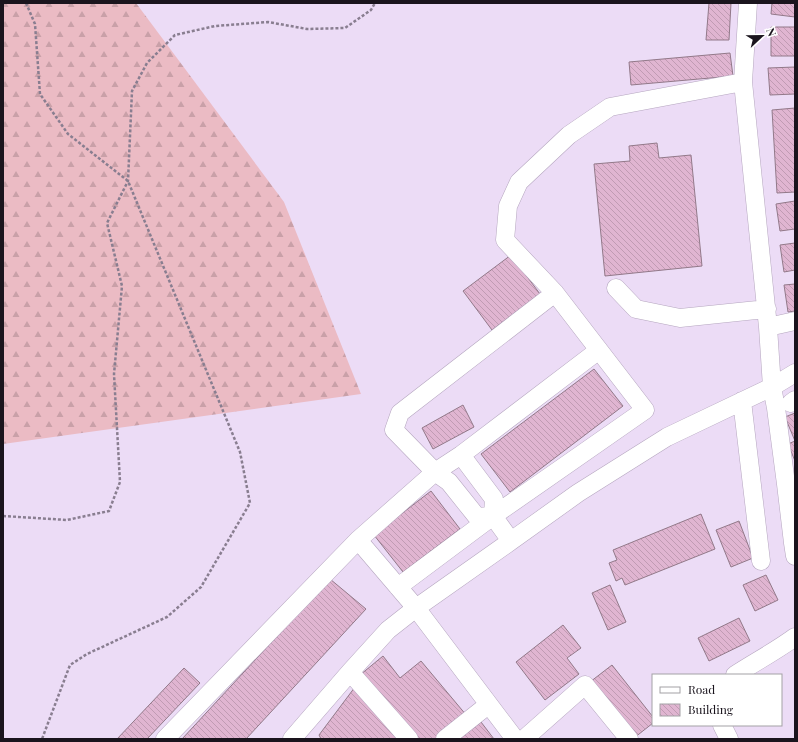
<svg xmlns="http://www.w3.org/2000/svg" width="798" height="742" font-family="'Playfair Display',serif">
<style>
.forest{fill:url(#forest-firs)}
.building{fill:url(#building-back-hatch);stroke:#927989}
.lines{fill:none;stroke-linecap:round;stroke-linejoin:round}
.minor-casing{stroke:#b5a6bf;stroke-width:19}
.path{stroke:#897e90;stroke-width:2.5;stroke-dasharray:3 2;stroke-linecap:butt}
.minor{stroke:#fff;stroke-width:18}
</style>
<defs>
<pattern id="forest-firs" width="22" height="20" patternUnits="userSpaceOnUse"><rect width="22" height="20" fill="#ebbbc4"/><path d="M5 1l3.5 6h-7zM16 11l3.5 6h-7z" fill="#c9a0a8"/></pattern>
<pattern id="building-back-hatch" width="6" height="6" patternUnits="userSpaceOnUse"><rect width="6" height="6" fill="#e0b5d1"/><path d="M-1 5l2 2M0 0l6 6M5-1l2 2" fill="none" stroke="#c09bb3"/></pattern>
</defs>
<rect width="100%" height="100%" fill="#ecdcf6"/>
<!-- forest -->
<path class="forest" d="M3 3H136L284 202 361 394 3 444Z"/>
<!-- building -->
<path class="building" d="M709 3H731L729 40H706Z
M772 3H795V17L771 14Z
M771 27H795V56H771Z
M730 53 733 76 631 85 629 62Z
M795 67V94L770 95 768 68Z
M795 108V192L777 193 772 110Z
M657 143 659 158 691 155 702 266 605 276 594 164 630 161 629 146Z
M795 201V229L780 231 776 204Z
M795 243V270L784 272 780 245Z
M511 255 540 294 492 330 463 291Z
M795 284V311L788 312 784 285Z
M594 369 623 406 510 492 481 454Z
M463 405 474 427 433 449 422 428Z
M795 413V461L788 444 795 441 785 417Z
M431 491 460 529 403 572 374 535Z
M701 514 715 549 625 585 622 578 616 581 609 563 617 560 613 550Z
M739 521 753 558 731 567 716 530Z
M766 575 778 600 755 611 743 585Z
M330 579 366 609 246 739H182Z
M610 585 626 622 608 630 592 593Z
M739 618 750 641 709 661 698 638Z
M563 625 581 648 567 658 579 674 545 700 516 662Z
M383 656 400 678 421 661 467 716 440 739H414L360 675Z
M612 665 653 717V723L634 738 590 682Z
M184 668 200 683 147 739H117Z
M355 687 398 739H321L319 735Z
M481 722 494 739H459Z"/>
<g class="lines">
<defs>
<path id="minor" d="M748 3 743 82 768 327 772 387 776 408 786 484 793 543 795 556
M616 288 636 309 680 318 767 309
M768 327 795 321
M742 401 761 561
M791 403 795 400
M461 455 494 499 493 516 511 541
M493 516 477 517 449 482 435 472 394 430 400 413 555 293
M358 540 416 608 515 739
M398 587 493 516 645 410 555 293 505 240 508 206 519 182 569 135 610 107 743 82
M350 672 409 739
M735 675C755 662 776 651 795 637
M722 725 729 739
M165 739 358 540 435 472 461 455 599 350
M292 739 350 672 388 630 416 608 511 541 578 493 667 437 772 387 795 373
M445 739 488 705
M524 739 585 685 629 739"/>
</defs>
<!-- minor casing -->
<use href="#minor" class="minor-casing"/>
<!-- path -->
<path class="path" d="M26 3 35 24 40 94 68 134 128 181 240 452 250 503 201 587 167 617 87 654 70 665 42 739
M3 516 67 520 109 511 120 482 114 374 122 286 107 223 128 181 132 91 147 63 175 35 215 26 268 22 307 29 345 28 371 10 375 3"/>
<!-- minor -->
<use href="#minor" class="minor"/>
</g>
<!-- border -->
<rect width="798" height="742" fill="none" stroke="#1a141d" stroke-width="8"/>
<!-- legend -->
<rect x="652" y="674" width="130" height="52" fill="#ffffff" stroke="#a3a1a5"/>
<rect x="660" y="687" width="20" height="6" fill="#ffffff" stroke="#a3a1a5"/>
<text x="688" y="694" font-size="12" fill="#1a141d">Road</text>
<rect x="660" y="704" width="20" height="12" fill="url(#building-back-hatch)" stroke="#a3a1a5"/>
<text x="688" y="714" font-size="12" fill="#1a141d">Building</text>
<!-- north arrow -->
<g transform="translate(762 36) rotate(68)" stroke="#ffffff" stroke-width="3" paint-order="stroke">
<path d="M0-3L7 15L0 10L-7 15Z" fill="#1a141d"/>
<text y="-6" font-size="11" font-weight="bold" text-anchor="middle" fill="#1a141d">N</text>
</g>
</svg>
